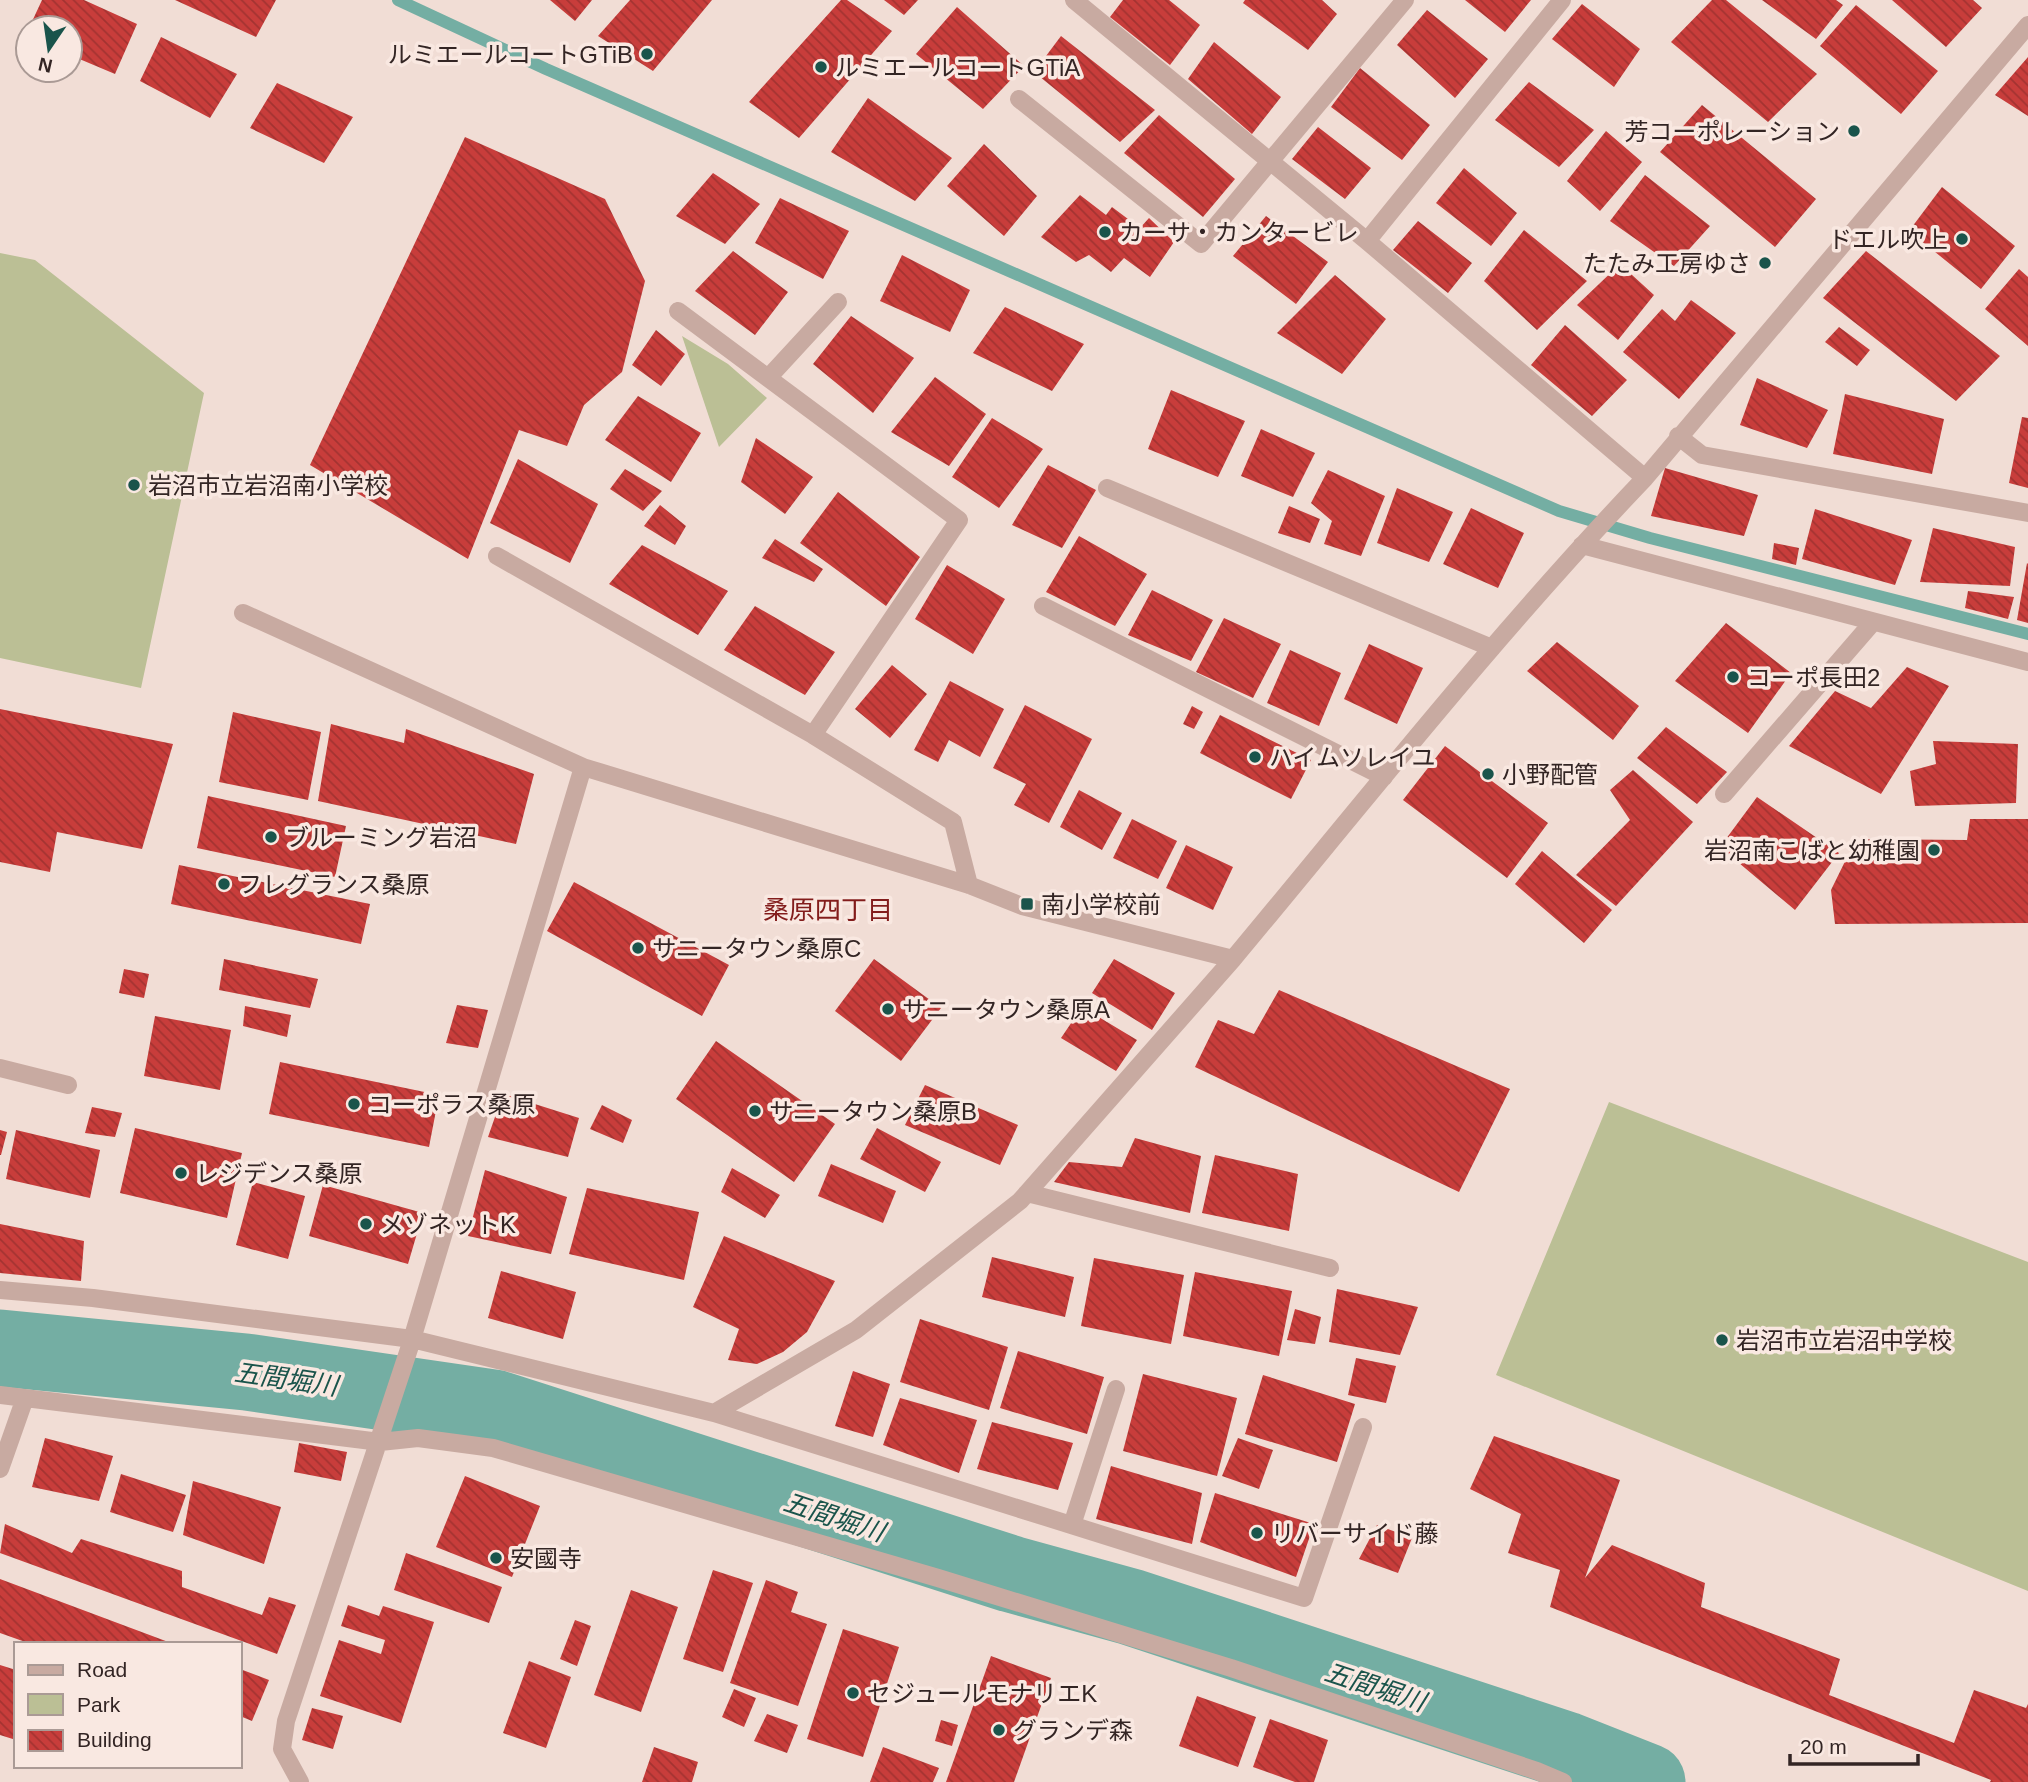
<svg xmlns="http://www.w3.org/2000/svg" width="2028" height="1782" font-family="Helvetica,'Noto Sans JP',sans-serif">
<style>
.park{fill:#bbbf95}
.lines{fill:none;stroke-linecap:round;stroke-linejoin:round}
.stream{stroke:#74aea3;stroke-width:12}
.river{stroke:#74aea3;stroke-width:77}
.building{fill:url(#building-back-hatch)}
.minor{stroke:#c8aaa1;stroke-width:18}
.poi-dot{fill:#1a544b;stroke:#f9e8e1;stroke-width:2.5}
.labels{text-anchor:middle;dominant-baseline:central;stroke-width:7;stroke-linejoin:round;paint-order:stroke}
.poi-label{font-size:24px;fill:#332524;stroke:#f9e8e1;text-anchor:start}
.neighbourhood-label{font-size:26px;fill:#831d1c;stroke:#f9e8e1}
.water-label{font-size:26px;font-style:italic;fill:#1a544b;stroke:#f9e8e1}
</style>
<defs>
<pattern id="building-back-hatch" width="6" height="6" patternUnits="userSpaceOnUse" patternTransform="scale(1.75)"><rect width="6" height="6" fill="#c83d3b"/><path d="M-1 5l2 2M0 0l6 6M5-1l2 2" fill="none" stroke="#a33331"/></pattern>
</defs>
<rect width="100%" height="100%" fill="#f1ddd5"/>
<!-- park -->
<path class="park" d="M0 253 35 260 204 393 141 688 0 658Z
M682 336 728 364 767 398 719 447Z
M1609 1102 2028 1262V1591L1496 1375Z"/>
<g class="lines">
<!-- stream -->
<path class="stream" d="M398 0 546 69 1559 511 1650 538 2028 634"/>
<!-- river -->
<path class="river" d="M0 1348 246 1372 494 1408 1011 1574 1131 1607 1566 1750 1647 1782"/>
</g>
<!-- building -->
<path class="building" d="M42 0H84L137 24 115 74 70 55V28H29Z
M175 0H276L256 37Z
M550 0H592L575 21Z
M630 0H712L653 71 598 36Z
M841 0H847L892 31 799 138 749 102Z
M884 0H918L904 15Z
M1123 0H1169L1200 25 1170 65 1110 17Z
M1245 0H1322L1337 14 1308 50 1243 3Z
M1465 0H1531L1505 32Z
M1712 0H1726L1817 74 1768 122 1671 42Z
M1762 0H1836L1843 5 1816 39Z
M1892 0H1973L1982 8 1946 47Z
M1582 4 1640 49 1614 87 1552 39Z
M1856 5 1938 71 1901 114 1820 46Z
M957 7 1024 66 983 109 916 54Z
M1427 10 1488 59 1455 98 1397 45Z
M1061 36 1155 110 1120 142 1034 72Z
M161 37 237 74 210 118 140 81Z
M1214 42 1281 97 1252 134 1188 79Z
M2028 57V116L1995 95Z
M1360 68 1430 125 1402 160 1331 107Z
M1529 82 1594 130 1559 167 1495 120Z
M277 83 353 117 324 163 250 128Z
M868 98 952 158 915 201 831 152Z
M1702 105 1816 199 1775 247 1660 152Z
M1159 115 1235 179 1203 217 1124 153Z
M1318 127 1371 168 1345 199 1292 159Z
M1606 131 1642 162 1600 211 1567 181Z
M465 137 605 199 645 281 622 372 584 405 567 446 519 430 468 559 310 465Z
M984 144 1037 196 1004 236 947 186Z
M1464 168 1517 213 1491 246 1436 203Z
M713 173 760 204 725 244 676 216Z
M1645 175 1710 226 1674 266 1610 221Z
M1942 187 2015 246 1981 289 1909 231Z
M1080 195 1106 215 1112 207 1140 228 1149 218 1174 242 1150 277 1124 258 1111 272 1089 255 1076 262 1041 237Z
M780 198 849 231 823 279 755 243Z
M1266 216 1328 262 1296 304 1233 256Z
M1418 221 1472 263 1448 293 1393 250Z
M1524 230 1587 281 1537 330 1484 281Z
M733 251 788 292 755 335 695 291Z
M1866 251 2000 356 1956 401 1823 298Z
M902 255 970 290 950 332 880 301Z
M1620 264 1654 295 1618 340 1577 305Z
M2019 269 2028 277V346L1985 309Z
M1335 275 1386 319 1342 374 1277 333Z
M1691 300 1736 333 1679 399 1623 352 1662 309 1675 321Z
M1005 307 1084 344 1052 391 973 353Z
M851 316 914 358 873 413 813 364Z
M1565 325 1627 380 1592 416 1531 365Z
M1839 327 1870 350 1857 366 1825 342Z
M656 330 685 354 661 386 632 365Z
M935 377 986 414 949 466 891 432Z
M1757 378 1828 410 1807 448 1740 425Z
M1171 390 1245 421 1218 477 1148 449Z
M1845 394 1944 419 1932 474 1833 454Z
M638 396 701 433 671 482 605 440Z
M2022 417 2028 418V488L2009 483Z
M992 418 1043 449 999 508 952 477Z
M1261 429 1315 453 1293 497 1241 476Z
M756 438 813 477 785 514 741 482Z
M518 459 598 504 570 563 490 523Z
M1048 465 1096 490 1062 548 1012 525Z
M1665 468 1758 495 1744 536 1651 516Z
M625 469 662 491 643 511 610 489Z
M1328 470 1385 496 1361 556 1324 544 1332 521 1311 503Z
M1397 488 1453 512 1429 562 1377 543Z
M838 492 920 557 886 606 800 543Z
M660 505 686 526 675 545 644 526Z
M1289 506 1320 519 1310 543 1278 533Z
M1471 508 1524 533 1498 588 1443 564Z
M1815 509 1912 540 1895 585 1802 559Z
M1933 528 2015 547 2010 586 1920 582Z
M1079 536 1147 574 1115 626 1046 592Z
M775 539 823 569 814 582 762 558Z
M1774 543 1799 548 1796 565 1772 559Z
M642 545 728 591 698 635 609 584Z
M2027 563 2028 564V623L2017 620Z
M947 565 1005 599 973 654 915 619Z
M1152 590 1213 620 1191 661 1128 635Z
M1968 591 2014 597 2008 619 1965 608Z
M755 606 835 652 805 695 724 650Z
M1224 618 1281 644 1253 698 1196 672Z
M1726 623 1791 673 1748 733 1675 681Z
M1557 642 1639 706 1613 740 1527 671Z
M1369 644 1423 668 1397 724 1344 699Z
M1290 650 1341 673 1319 726 1267 703Z
M892 665 927 694 890 738 855 709Z
M1907 667 1949 686 1881 794 1789 746 1835 691 1871 708Z
M950 681 1004 709 980 757 949 740 938 762 914 750Z
M1025 705 1092 739 1049 823 1014 805 1026 784 993 768Z
M1192 706 1203 712 1194 729 1183 724Z
M0 709 173 744 142 849 57 832 50 872 0 862Z
M233 712 321 732 308 800 219 782Z
M1220 715 1311 760 1291 799 1200 753Z
M331 724 404 743 406 729 534 774 516 844 318 801Z
M1666 727 1727 772 1697 804 1637 758Z
M1933 741 2018 744 2016 803 1915 806 1910 771 1936 764Z
M1445 746 1548 823 1507 878 1403 800Z
M1633 770 1693 822 1616 906 1576 875 1630 820 1610 790Z
M1079 790 1122 813 1102 850 1060 827Z
M208 796 346 826 335 877 197 848Z
M1757 797 1839 853 1795 910 1720 847Z
M1132 819 1177 841 1158 879 1113 858Z
M1970 819H2028V923L1835 924 1831 890 1856 839 1967 840Z
M1186 845 1233 867 1213 910 1166 888Z
M1542 851 1612 910 1584 943 1515 884Z
M179 865 370 904 361 944 171 904Z
M574 882 729 965 702 1016 547 931Z
M224 959 318 979 310 1008 219 990Z
M874 959 941 1008 901 1061 835 1011Z
M1114 959 1175 993 1152 1030 1092 993Z
M124 969 149 974 144 998 119 993Z
M1279 990 1510 1089 1459 1192 1195 1067 1218 1020 1254 1034Z
M457 1005 488 1010 478 1048 446 1043Z
M245 1006 291 1015 287 1037 243 1026Z
M1082 1007 1137 1040 1116 1071 1061 1038Z
M155 1016 231 1030 220 1090 144 1076Z
M716 1041 835 1124 794 1182 676 1099Z
M280 1062 439 1095 429 1147 269 1114Z
M925 1085 1018 1125 1000 1165 905 1125Z
M503 1094 579 1118 568 1157 488 1137Z
M602 1105 632 1120 623 1143 590 1129Z
M92 1107 122 1113 115 1137 85 1133Z
M135 1128 242 1153 227 1218 120 1193Z
M877 1128 941 1162 925 1192 860 1159Z
M0 1130 7 1132 1 1155H0Z
M16 1130 100 1150 90 1198 6 1179Z
M1135 1138 1201 1156 1190 1213 1054 1182 1069 1162 1122 1167Z
M1215 1155 1298 1174 1289 1231 1202 1213Z
M831 1164 896 1191 883 1223 818 1196Z
M732 1168 780 1195 765 1218 721 1192Z
M485 1170 567 1197 551 1254 468 1236Z
M253 1182 305 1196 288 1259 236 1245Z
M323 1185 423 1213 408 1264 309 1236Z
M587 1188 699 1212 684 1280 569 1254Z
M0 1224 84 1241 81 1281 0 1273Z
M724 1236 835 1281 807 1332 783 1352 757 1364 728 1360 739 1329 693 1307Z
M992 1257 1074 1277 1065 1317 982 1297Z
M1094 1258 1184 1275 1171 1344 1081 1326Z
M501 1271 576 1292 563 1339 488 1318Z
M1195 1272 1292 1291 1279 1356 1183 1336Z
M1337 1289 1418 1307 1400 1355 1329 1342Z
M1295 1309 1321 1317 1315 1344 1287 1340Z
M920 1319 1008 1347 989 1410 900 1382Z
M1018 1351 1104 1377 1087 1434 1000 1408Z
M1356 1358 1396 1366 1386 1403 1348 1395Z
M853 1371 890 1384 873 1437 835 1426Z
M1143 1374 1237 1398 1217 1476 1123 1451Z
M1263 1375 1355 1404 1337 1462 1245 1434Z
M900 1398 977 1420 959 1473 883 1445Z
M992 1422 1073 1443 1058 1490 977 1469Z
M1494 1436 1620 1480 1585 1578 1612 1545 1705 1583 1701 1607 1840 1659 1829 1695 1954 1743 1974 1690 2026 1708 2028 1704V1782H1990L1991 1780 1550 1607 1560 1570 1508 1553 1521 1514 1470 1489Z
M45 1438 113 1456 99 1501 32 1487Z
M1238 1438 1273 1450 1259 1489 1222 1476Z
M299 1443 347 1452 341 1481 294 1472Z
M1111 1466 1202 1493 1192 1544 1096 1519Z
M121 1474 186 1495 173 1532 110 1512Z
M465 1476 540 1506 512 1577 436 1547Z
M193 1481 281 1507 264 1564 183 1535Z
M1215 1493 1314 1524 1296 1577 1200 1542Z
M5 1524 72 1553 81 1539 182 1571V1587L262 1615 269 1597 296 1605 277 1654 0 1553Z
M1377 1525 1412 1538 1398 1573 1359 1559Z
M406 1553 502 1587 489 1623 394 1590Z
M713 1570 753 1583 723 1672 683 1659Z
M0 1579 171 1643V1644H31L0 1633Z
M766 1580 798 1592 791 1612 827 1624 798 1706 730 1683Z
M631 1590 678 1607 641 1712 594 1695Z
M348 1605 379 1616 383 1606 434 1622 401 1723 320 1696 339 1640 381 1654 385 1640 341 1626Z
M575 1620 591 1626 577 1666 560 1659Z
M843 1629 899 1647 863 1757 807 1739Z
M991 1656 1051 1678 1014 1782H946Z
M529 1661 571 1677 546 1748 503 1733Z
M0 1665 16 1670V1740L0 1735Z
M240 1669 269 1680 252 1721 240 1716Z
M734 1689 756 1698 744 1727 722 1717Z
M1197 1696 1256 1717 1238 1767 1179 1746Z
M312 1708 343 1716 333 1749 302 1740Z
M767 1714 798 1725 787 1753 754 1741Z
M1270 1719 1328 1740 1314 1782H1295L1253 1767Z
M941 1720 958 1725 952 1746 935 1741Z
M654 1747 698 1762 692 1782H642Z
M883 1747 939 1768 933 1782H870Z"/>
<g class="lines">
<!-- minor -->
<path class="minor" d="M1074 0 1367 241 1645 478
M1019 99 1201 244 1405 0
M1367 241 1562 0
M678 311 768 378
M1678 436 1702 455 2028 513
M1107 488 1492 648
M1582 545 2028 662
M497 556 813 735 953 822 969 885
M1043 606 1384 777
M243 613 583 767
M813 735 959 520 768 378 838 302
M1724 794 1873 622
M0 1068 68 1085
M1027 1193 1330 1268
M0 1290 93 1298 412 1339 714 1413 856 1330 1020 1201 1233 959
M0 1395 380 1442 418 1438 493 1448 938 1578 1231 1668 1537 1771 1563 1782
M714 1413 1304 1598 1363 1427
M0 1469 25 1398
M1072 1525 1116 1389
M300 1782 282 1749 286 1721 410 1346 583 767 969 885 1022 906 1233 959C1368 797 1499 631 1645 478L2028 25"/>
</g>
<!-- markers -->
<g class="poi-dot">
<circle cx="647" cy="54" r="7"/>
<circle cx="821" cy="67" r="7"/>
<circle cx="1854" cy="131" r="7"/>
<circle cx="1105" cy="232" r="7"/>
<circle cx="1962" cy="239" r="7"/>
<circle cx="1765" cy="263" r="7"/>
<circle cx="134" cy="485" r="7"/>
<circle cx="1733" cy="677" r="7"/>
<circle cx="1255" cy="757" r="7"/>
<circle cx="1488" cy="774" r="7"/>
<circle cx="271" cy="837" r="7"/>
<circle cx="1934" cy="850" r="7"/>
<circle cx="224" cy="884" r="7"/>
<rect x="1020" y="897" width="14" height="14" rx="3.5"/>
<circle cx="638" cy="948" r="7"/>
<circle cx="888" cy="1009" r="7"/>
<circle cx="354" cy="1104" r="7"/>
<circle cx="755" cy="1111" r="7"/>
<circle cx="181" cy="1173" r="7"/>
<circle cx="366" cy="1224" r="7"/>
<circle cx="1722" cy="1340" r="7"/>
<circle cx="1257" cy="1533" r="7"/>
<circle cx="496" cy="1558" r="7"/>
<circle cx="853" cy="1693" r="7"/>
<circle cx="999" cy="1730" r="7"/>
</g>
<g class="labels">
<!-- poi labels -->
<g class="poi-label">
<text x="633" y="54" text-anchor="end">ルミエールコートGTiB</text>
<text x="835" y="67">ルミエールコートGTiA</text>
<text x="1840" y="131" text-anchor="end">芳コーポレーション</text>
<text x="1119" y="232">カーサ・カンタービレ</text>
<text x="1948" y="239" text-anchor="end">ドエル吹上</text>
<text x="1751" y="263" text-anchor="end">たたみ工房ゆさ</text>
<text x="148" y="485">岩沼市立岩沼南小学校</text>
<text x="1747" y="677">コーポ長田2</text>
<text x="1269" y="757">ハイムソレイユ</text>
<text x="1502" y="774">小野配管</text>
<text x="285" y="837">ブルーミング岩沼</text>
<text x="1920" y="850" text-anchor="end">岩沼南こばと幼稚園</text>
<text x="238" y="884">フレグランス桑原</text>
<text x="1041" y="904">南小学校前</text>
<text x="652" y="948">サニータウン桑原C</text>
<text x="902" y="1009">サニータウン桑原A</text>
<text x="368" y="1104">コーポラス桑原</text>
<text x="769" y="1111">サニータウン桑原B</text>
<text x="195" y="1173">レジデンス桑原</text>
<text x="380" y="1224">メゾネットK</text>
<text x="1736" y="1340">岩沼市立岩沼中学校</text>
<text x="1271" y="1533">リバーサイド藤</text>
<text x="510" y="1558">安國寺</text>
<text x="867" y="1693">セジュールモナリエK</text>
<text x="1013" y="1730">グランデ森</text>
</g>
<!-- neighbourhood labels -->
<g class="neighbourhood-label">
<text x="828" y="910">桑原四丁目</text>
</g>
<!-- water labels -->
<g class="water-label">
<text transform="translate(286 1379) rotate(8)">五間堀川</text>
<text transform="translate(834 1517) rotate(18)">五間堀川</text>
<text transform="translate(1375 1687) rotate(18)">五間堀川</text>
</g>
</g>
<!-- legend -->
<rect x="14" y="1642" width="228" height="126" fill="#f9e8e1" stroke="#aa9a95" stroke-width="2"/>
<rect x="28" y="1665" width="35" height="10" fill="#c8aaa1" stroke="#aa9a95" stroke-width="2"/>
<text x="77" y="1677" font-size="21" fill="#332524">Road</text>
<rect x="28" y="1694" width="35" height="21" fill="#bbbf95" stroke="#aa9a95" stroke-width="2"/>
<text x="77" y="1712" font-size="21" fill="#332524">Park</text>
<rect x="28" y="1730" width="35" height="21" fill="url(#building-back-hatch)" stroke="#aa9a95" stroke-width="2"/>
<text x="77" y="1747" font-size="21" fill="#332524">Building</text>
<!-- north arrow -->
<g transform="translate(49 49) rotate(193)"><circle r="33" fill="#f9e8e1" stroke="#aa9a95" stroke-width="2"/>
<path d="M0-5L12 26L0 18L-12 26Z" fill="#1a544b"/>
<text y="-10" font-size="19" font-weight="bold" text-anchor="middle" fill="#332524">N</text>
</g>
<!-- scale -->
<path d="M1790 1754v10h128v-10" fill="none" stroke="#332524" stroke-width="3.5"/>
<text x="1800" y="1754" font-size="21" fill="#332524" stroke="#f9e8e1" stroke-width="5" paint-order="stroke">20 m</text>
</svg>
